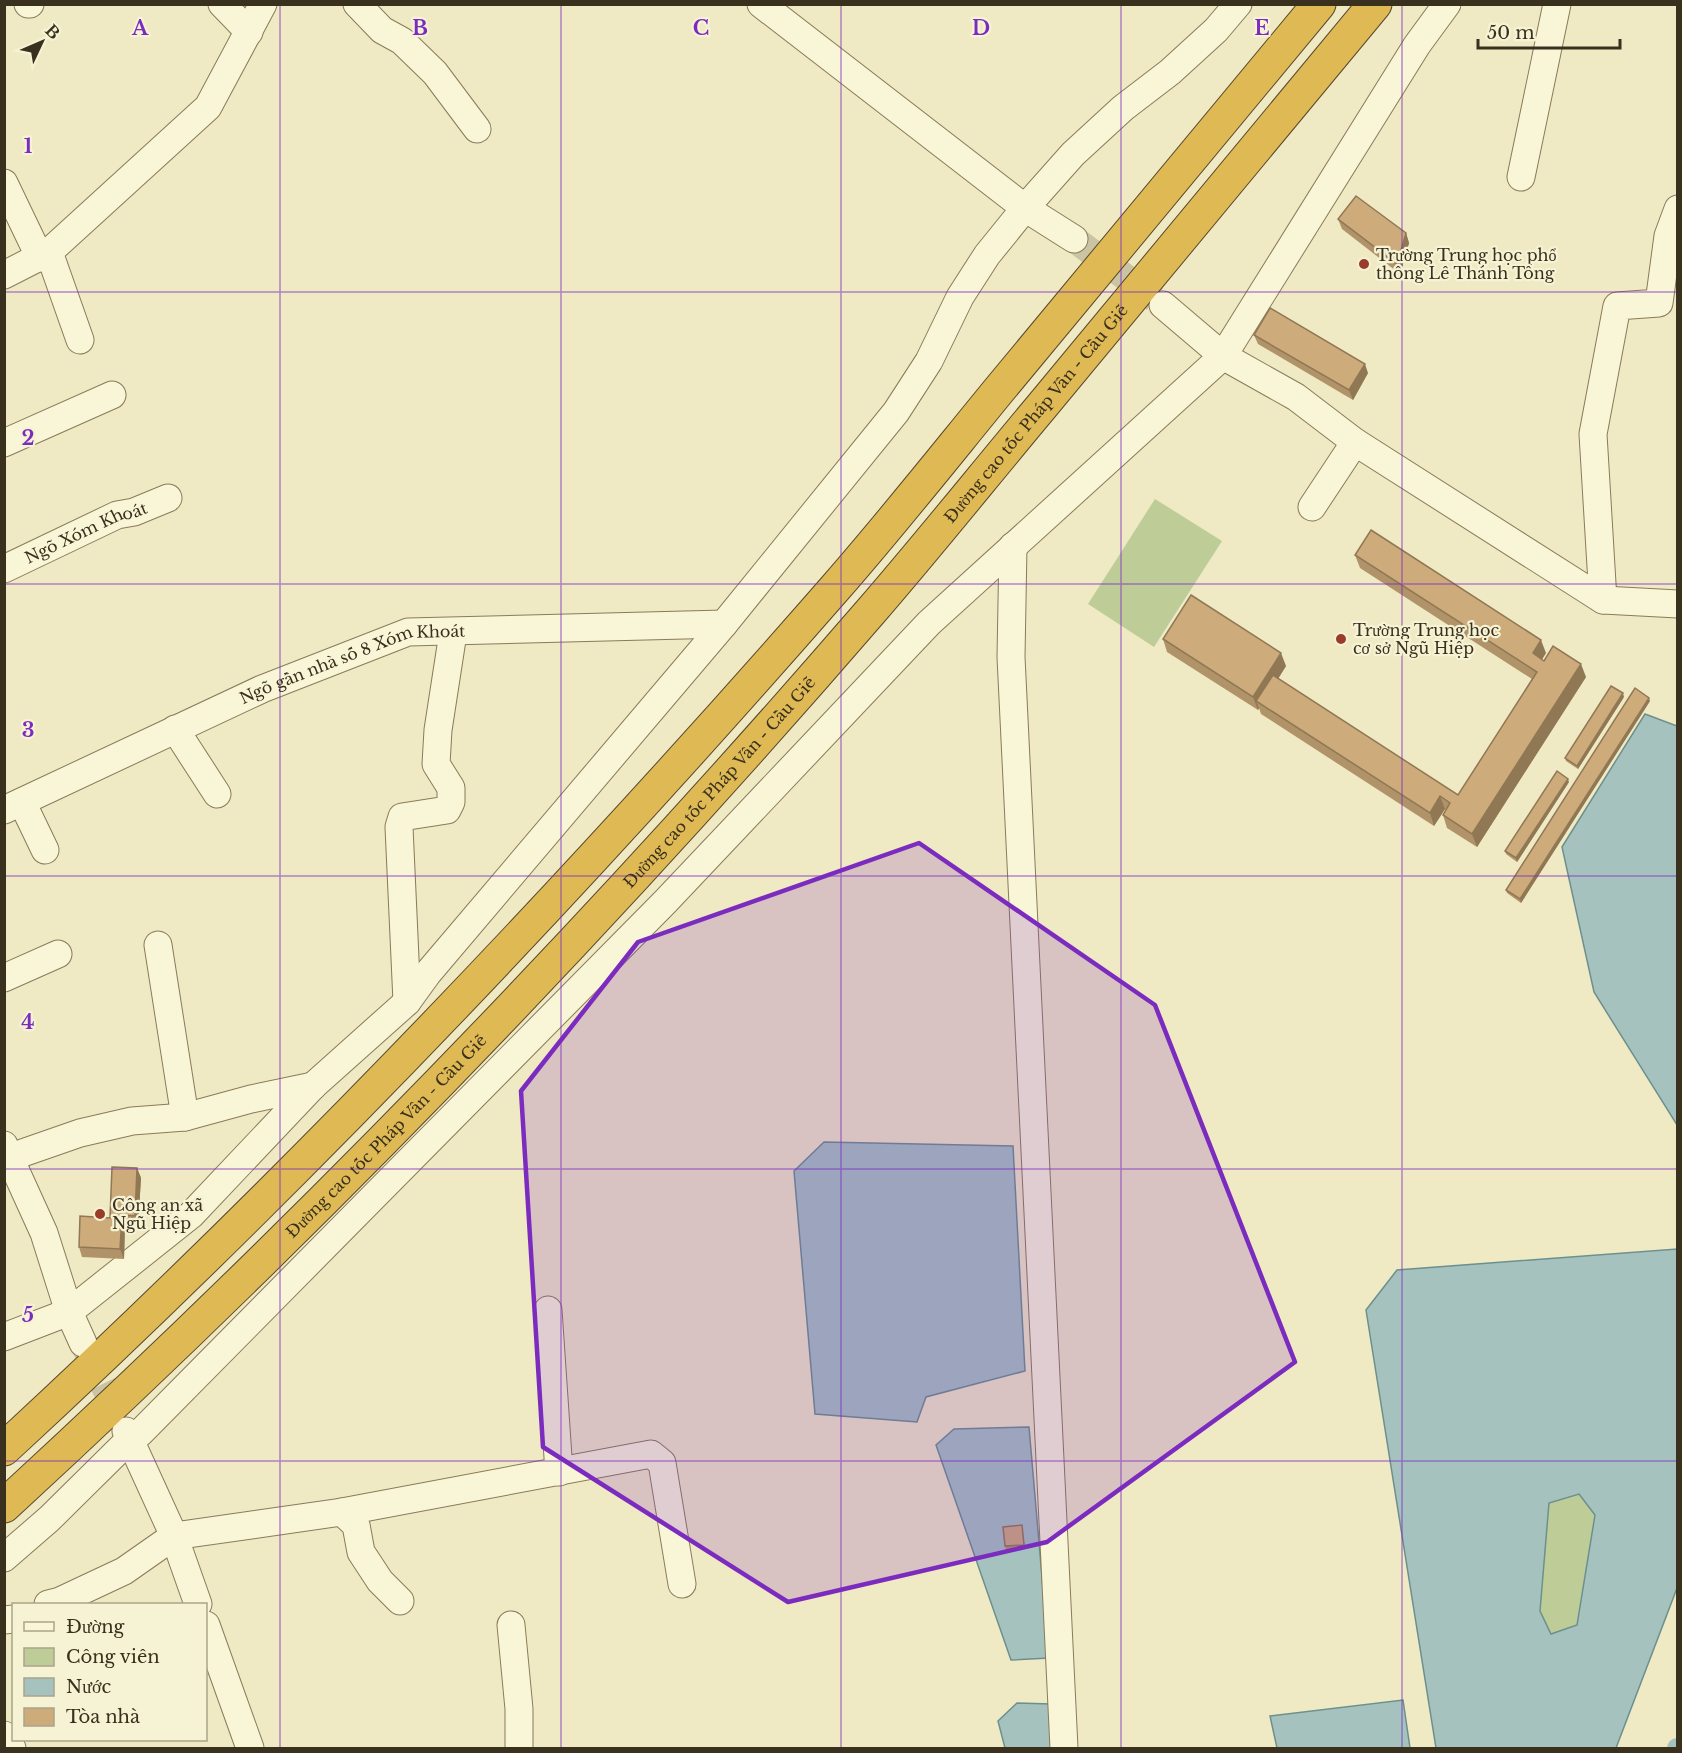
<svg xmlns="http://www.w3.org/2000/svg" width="1682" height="1753" font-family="'Libre Baskerville',serif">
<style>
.green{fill:#becd98}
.water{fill:#a6c2be;stroke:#6c908d;stroke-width:1.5;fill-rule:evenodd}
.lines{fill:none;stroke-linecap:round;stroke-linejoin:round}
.canal{stroke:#a6c2be;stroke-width:20}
.minor-tunnel{stroke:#cbc4a3;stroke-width:27;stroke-dasharray:27 14;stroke-linecap:butt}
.minor-casing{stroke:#897b5a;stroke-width:29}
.highway-casing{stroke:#57482e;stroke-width:35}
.minor{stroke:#f9f5d7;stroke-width:27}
.highway{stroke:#deb954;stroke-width:33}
.wall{fill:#b09369}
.shaded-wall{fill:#907855}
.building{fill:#cdab7a;stroke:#907855;stroke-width:1.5}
.marked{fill:#7b2cbf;fill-opacity:0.2;stroke:#7b2cbf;stroke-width:4.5;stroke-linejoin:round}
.grid{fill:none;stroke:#7b2cbf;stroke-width:1.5;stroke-opacity:0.55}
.poi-dot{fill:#993c2a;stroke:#f6f2d4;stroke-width:2}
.labels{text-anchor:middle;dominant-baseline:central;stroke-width:4.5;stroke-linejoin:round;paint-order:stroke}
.poi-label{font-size:16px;fill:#39301e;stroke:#f6f2d4;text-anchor:start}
.street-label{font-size:16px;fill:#39301e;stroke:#f6f2d4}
.grid-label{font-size:20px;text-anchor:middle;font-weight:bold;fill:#7b2cbf;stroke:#f6f2d4;stroke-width:4.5;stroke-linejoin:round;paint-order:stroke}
</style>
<rect width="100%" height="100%" fill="#efe9c4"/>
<!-- green -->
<path class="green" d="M1155 499 1222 541 1154 647 1088 604Z
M1579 1494 1595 1515 1577 1626 1551 1634 1540 1611 1549 1502Z"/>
<!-- water -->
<path class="water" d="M1645 714 1677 726V1125L1594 992 1562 847Z
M824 1142 1013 1146 1025 1371 926 1397 917 1422 815 1414 794 1171Z
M1677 1249V1588L1616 1748H1436L1366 1310 1397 1270ZM1579 1494 1595 1515 1577 1625 1551 1634 1540 1611 1549 1503Z
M1029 1427 1049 1658 1011 1660 936 1445 954 1429Z
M1403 1700 1410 1748H1277L1270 1716Z
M1017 1703 1051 1704 1053 1748H1005L998 1721Z"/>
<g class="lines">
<!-- canal -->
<path class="canal" d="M1677 1748H1678"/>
<!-- minor-tunnel -->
<path class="minor-tunnel" d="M1074 239 1155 299
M85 1347 121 1420"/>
<defs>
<g id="minor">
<path d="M28 4H30"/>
<path d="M222 4 249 32"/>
<path d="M357 4 382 30 402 41 435 73 477 129"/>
<path d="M761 4 1025 208 1074 239"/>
<path d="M1521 177 1557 4"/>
<path d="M4 183 40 258"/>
<path d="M49 252 80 340"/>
<path d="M4 275 49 252 208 107 263 4"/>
<path d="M1163 305 1223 356 1296 397 1355 442 1603 600 1678 604"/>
<path d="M4 443 112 395"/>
<path d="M1312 507 1355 442"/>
<path d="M1013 546 1011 657 1064 1748"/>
<path id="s1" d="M4 569 117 515 134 512 168 498"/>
<path d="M1603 600 1593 434 1617 306 1659 303 1668 236 1678 209"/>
<path d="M175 729 217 794"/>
<path d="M22 802 45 850"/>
<path id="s2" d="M4 810 262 689 408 632 724 624"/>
<path d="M158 945 185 1117"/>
<path d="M4 978 58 954"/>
<path d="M407 1002 399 827 402 817 447 810 451 802V788L436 764 438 730 453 633"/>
<path d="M4 1145 44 1233 69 1312 83 1343"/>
<path d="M11 1157 80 1133 132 1121 185 1117 251 1099 313 1086"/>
<path d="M548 1310 559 1472"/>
<path d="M4 1337 69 1312 191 1215 313 1086 407 1002 428 973 724 624 896 412 929 361 960 297 987 255 1025 208 1073 154 1123 108 1170 72 1216 30 1238 4"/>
<path d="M126 1431 174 1536 198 1604"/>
<path d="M342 1512 356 1525 361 1552 380 1581 400 1601"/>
<path d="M4 1558 49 1519 129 1440 140 1433 665 902 929 623 1223 356 1417 45 1447 4"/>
<path d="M48 1604 60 1601 124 1571 174 1536 342 1512 651 1454 662 1463 682 1584"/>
<path d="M4 1620 14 1619"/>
<path d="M206 1625 250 1748"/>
<path d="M511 1625 519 1709V1748"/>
<path d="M4 1735 12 1748"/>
</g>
<g id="highway">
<path d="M4 1449C298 1178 573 888 836 587 892 523 945 456 999 390 1105 262 1212 133 1319 4"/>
<path id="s3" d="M4 1506C310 1225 600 925 872 610 930 543 985 474 1042 406 1153 272 1264 138 1375 4"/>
</g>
</defs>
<!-- minor casing -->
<use href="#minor" class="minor-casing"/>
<!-- highway casing -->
<use href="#highway" class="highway-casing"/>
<!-- minor -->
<use href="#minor" class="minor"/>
<!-- highway -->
<use href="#highway" class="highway"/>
</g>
<!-- wall -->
<path class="wall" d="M1338 219 1406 233 1409 243 1400 274 1342 229Z
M1254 335 1368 373 1353 400 1258 344Z
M1355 555 1546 653 1542 660 1586 677 1477 847 1447 828 1443 815 1446 810 1445 809 1434 826 1261 714 1259 708 1258 710 1167 652 1163 639 1286 666 1278 679 1458 795 1532 679 1360 568Z
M1624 697 1578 769 1566 761 1565 758Z
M1650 701 1521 903 1507 893 1506 890Z
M1569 782 1517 862 1506 854 1505 851Z
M137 1168 141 1178 138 1226 125 1225 124 1259 82 1257 79 1247 110 1218Z
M1022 1525 1025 1548 1006 1550 1005 1546Z"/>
<!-- shaded-wall -->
<path class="shaded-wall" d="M1406 233 1409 243 1400 274 1397 264Z
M1365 364 1368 373 1353 400 1349 390Z
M1541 640 1546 653 1537 666 1533 653Z
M1281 653 1286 666 1262 704 1256 701 1259 708 1258 710 1253 697Z
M1581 664 1586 677 1477 847 1472 834Z
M1623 693 1624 697 1578 769 1577 766Z
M1649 698 1650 701 1521 903 1520 899Z
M1568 779 1569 782 1517 862 1516 858Z
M1440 796 1445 809 1434 826 1430 813Z
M137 1168 141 1178 138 1226 135 1216Z
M122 1215 125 1225 124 1259 120 1249Z"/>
<!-- building -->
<path class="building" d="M1356 196 1406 233 1397 264 1338 219Z
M1270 308 1365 364 1349 390 1254 335Z
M1371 530 1541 640 1533 653 1544 661 1553 646 1581 664 1472 834 1443 815 1450 803 1440 796 1430 813 1256 701 1273 675 1458 795 1537 672 1355 555Z
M1191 595 1281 653 1253 697 1163 639Z
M1611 686 1623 693 1577 766 1565 758Z
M1635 688 1649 698 1520 899 1506 890Z
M1557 771 1568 779 1516 858 1505 851Z
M112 1167 137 1168 135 1216 122 1215 120 1249 79 1247 80 1216 110 1218Z
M1022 1525 1024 1545 1005 1546 1003 1527Z"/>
<!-- marked area -->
<path class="marked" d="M919 843 1155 1005 1295 1362 1047 1542 788 1602 543 1447 521 1091 638 942Z"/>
<!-- grid -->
<path class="grid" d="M280 4V1748M561 4V1748M841 4V1748M1121 4V1748M1402 4V1748M4 292H1678M4 584H1678M4 876H1678M4 1169H1678M4 1461H1678"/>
<!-- markers -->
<g class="poi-dot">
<circle cx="1364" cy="264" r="6"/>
<circle cx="1341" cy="639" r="6"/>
<circle cx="100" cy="1214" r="6"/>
</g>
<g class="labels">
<!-- poi labels -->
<g class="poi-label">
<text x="1376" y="255">Trường Trung học phổ<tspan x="1376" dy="18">thông Lê Thánh Tông</tspan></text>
<text x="1353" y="630">Trường Trung học<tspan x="1353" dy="18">cơ sở Ngũ Hiệp</tspan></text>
<text x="112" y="1205">Công an xã<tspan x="112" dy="18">Ngũ Hiệp</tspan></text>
</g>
<!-- street labels -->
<g class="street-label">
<text stroke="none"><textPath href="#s3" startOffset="1504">Đường cao tốc Pháp Vân - Cầu Giẽ</textPath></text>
<text stroke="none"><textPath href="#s1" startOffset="90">Ngõ Xóm Khoát</textPath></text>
<text stroke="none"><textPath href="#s2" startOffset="380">Ngõ gần nhà số 8 Xóm Khoát</textPath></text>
<text stroke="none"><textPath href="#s3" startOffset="1018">Đường cao tốc Pháp Vân - Cầu Giẽ</textPath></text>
<text stroke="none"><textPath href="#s3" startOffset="532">Đường cao tốc Pháp Vân - Cầu Giẽ</textPath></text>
</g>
</g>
<g class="grid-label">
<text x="140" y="35">A</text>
<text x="420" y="35">B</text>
<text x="701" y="35">C</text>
<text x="981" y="35">D</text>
<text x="1262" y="35">E</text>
<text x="28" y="153">1</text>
<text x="28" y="445">2</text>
<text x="28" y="737">3</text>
<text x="28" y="1029">4</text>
<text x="28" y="1322">5</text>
</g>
<!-- border -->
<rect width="1682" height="1753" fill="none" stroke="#39301e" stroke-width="12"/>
<!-- legend -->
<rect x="12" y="1603" width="195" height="138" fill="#f6f2d4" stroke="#aaa48b" stroke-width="1.5"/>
<rect x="24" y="1622" width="30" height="9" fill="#f9f5d7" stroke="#aaa48b" stroke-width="1.5"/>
<text x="66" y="1633" font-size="18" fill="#39301e">Đường</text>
<rect x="24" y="1648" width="30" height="18" fill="#becd98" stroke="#aaa48b" stroke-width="1.5"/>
<text x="66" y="1663" font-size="18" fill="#39301e">Công viên</text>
<rect x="24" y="1678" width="30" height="18" fill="#a6c2be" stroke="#aaa48b" stroke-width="1.5"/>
<text x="66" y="1693" font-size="18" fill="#39301e">Nước</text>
<rect x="24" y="1708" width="30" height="18" fill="#cdab7a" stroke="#aaa48b" stroke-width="1.5"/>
<text x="66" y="1723" font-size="18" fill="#39301e">Tòa nhà</text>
<!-- north arrow -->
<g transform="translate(42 42) rotate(46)" stroke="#f6f2d4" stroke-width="4.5" paint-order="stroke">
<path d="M0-4.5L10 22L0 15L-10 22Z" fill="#39301e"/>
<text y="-9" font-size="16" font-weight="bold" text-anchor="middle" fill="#39301e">B</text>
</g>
<!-- scale -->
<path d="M1478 39v9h142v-9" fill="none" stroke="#39301e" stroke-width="3"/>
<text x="1487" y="39" font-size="18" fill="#39301e" stroke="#f6f2d4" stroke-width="4.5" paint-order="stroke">50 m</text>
</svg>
